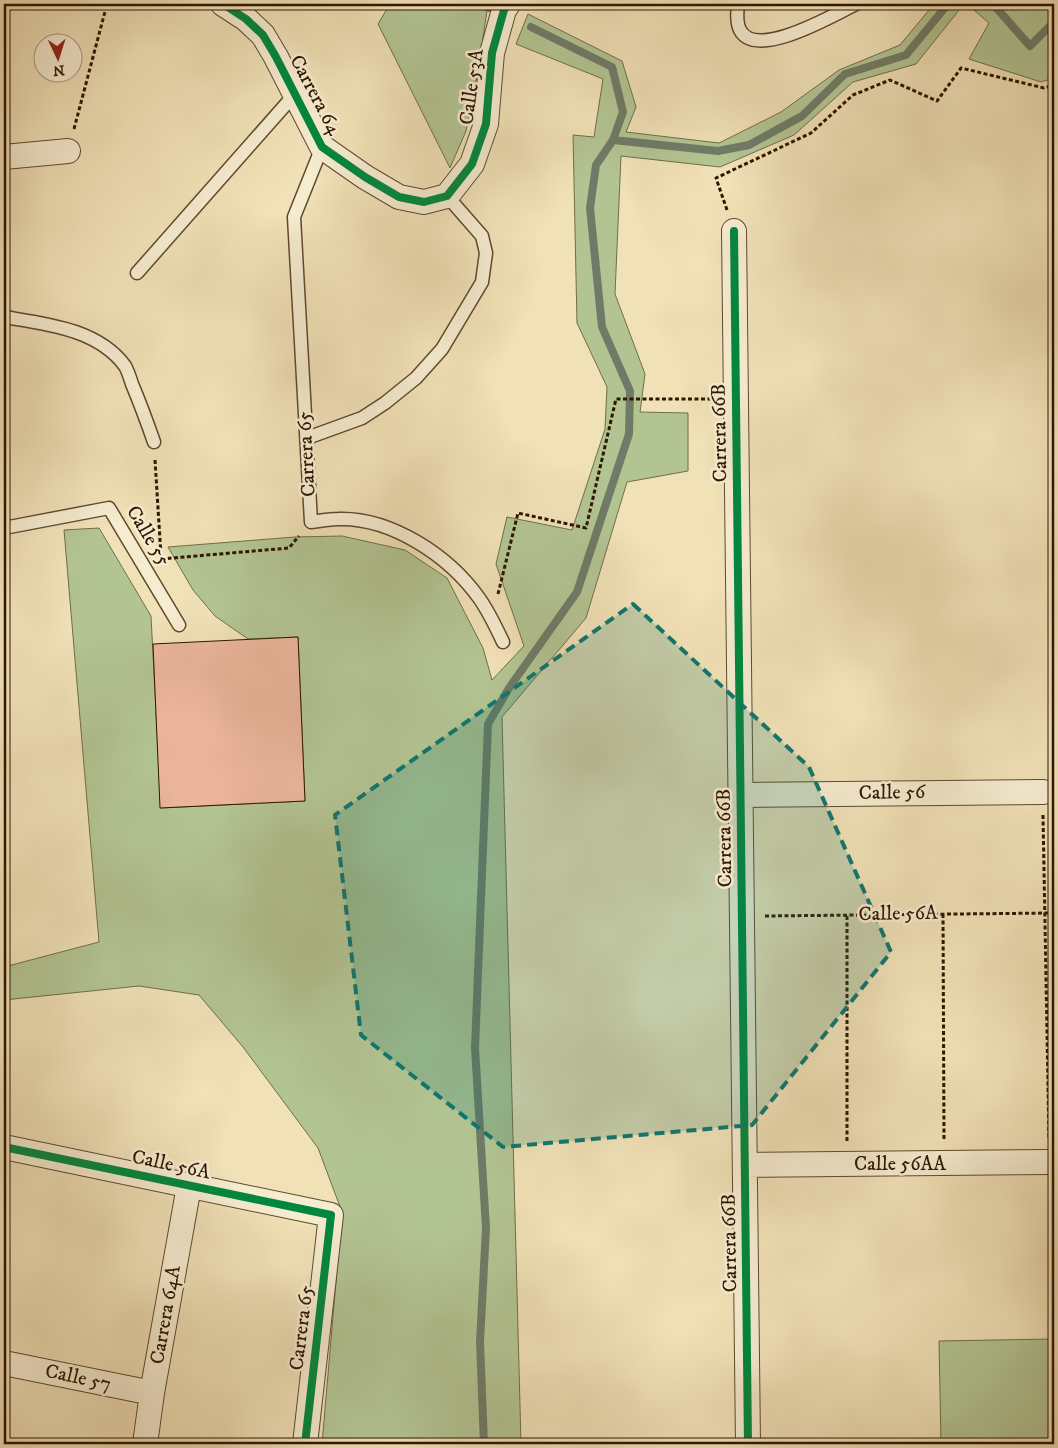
<svg xmlns="http://www.w3.org/2000/svg" width="1058" height="1448" font-family="'IM FELL DW Pica',serif">
<style>
.green{fill:#b3c493;stroke:#706d4a}
.lines{fill:none;stroke-linecap:round;stroke-linejoin:round}
.stream{stroke:#6f7b67;stroke-width:8}
.building{fill:#ebb59b;stroke:#2e1600}
.lane-casing{stroke:#5f492e;stroke-width:15}
.street-casing{stroke:#5f492e;stroke-width:26}
.path{stroke:#2e1600;stroke-width:3;stroke-dasharray:4 2.5;stroke-linecap:butt}
.lane{stroke:#f6ecd0;stroke-width:12}
.street{stroke:#f6ecd0;stroke-width:24}
.cycleway-casing{stroke:#f6ecd0;stroke-width:11}
.cycleway{stroke:#00873e;stroke-width:8}
.marked{fill:#0f766e;fill-opacity:0.2;stroke:#0f766e;stroke-width:4;stroke-dasharray:10 6;stroke-linejoin:round}
.labels{text-anchor:middle;dominant-baseline:central;stroke-width:5;stroke-linejoin:round;paint-order:stroke}
.street-label{font-size:20px;fill:#2e1600;stroke:#f6ecd0}
</style>
<rect width="100%" height="100%" fill="#f1e1b7"/>
<filter id="stains"><feTurbulence type="fractalNoise" baseFrequency=".004" numOctaves="4"/><feColorMatrix values="0 0 0 0 .2 0 0 0 0 .09 0 0 0 0 .02 0 0 0 .5 -.17"/></filter>
<radialGradient id="worn" r=".72"><stop offset=".6" stop-color="#630" stop-opacity="0"/><stop offset="1" stop-color="#630" stop-opacity=".3"/></radialGradient>
<!-- green -->
<path class="green" d="M390 4H488L478 71 466 131 450 168 378 24Z
M934 4H964L916 64 853 82 794 135 720 167 621 156 615 294 645 374 640 412 688 413V471L627 482 586 618 502 717 521 1444H322L342 1212 318 1148 243 1047 199 995 139 986 4 1000V967L99 942 64 530 99 528 151 616 161 808 305 801 298 637 248 639 215 616 193 590 168 547 295 537 342 536 405 550 447 578 483 648 492 680 524 646 496 564 507 517 572 530 605 429 607 387 577 323 573 135 594 137 603 79 516 44 528 14 622 61 636 107 626 132 719 143 781 112 839 70 900 45Z
M967 4H1054V78L1041 82 969 59 989 23Z
M1054 1339V1444H941L939 1341Z"/>
<g class="lines">
<!-- stream -->
<path class="stream" d="M477 4 489 8
M993 4 1030 46 1054 22
M613 140 718 151 749 145 802 116 845 74 906 55 948 4
M484 1444 480 1342 486 1228 475 1048 488 724 509 688 577 592 629 434 630 391 602 327 590 208 596 165 613 140 623 112 612 67 531 27"/>
</g>
<!-- building -->
<path class="building" d="M298 637 305 801 160 808 153 644Z"/>
<g class="lines">
<defs>
<path id="lane" d="M738 4C737 12 736 22 740 30 756 61 835 14 856 4
M322 147 294 217 311 522C320 521 329 519 338 519 391 517 449 556 479 598 489 612 496 627 503 642
M137 273 295 94
M4 317C46 324 98 329 125 366 128 371 130 378 132 384 140 403 147 422 154 442
M307 438 362 418 385 403 416 378 442 349 482 282 486 253 482 236 447 196
M4 528 109 508 179 625"/>
<path id="street" d="M223 4 246 19 263 35 276 57 322 147 365 177 399 197 424 202 447 196 472 164 486 124 492 53 504 10 508 4
M4 157 68 151
M734 231 748 1444
M741 795 1043 792
M4 1147 331 1215 305 1444
M745 1165 1054 1162
M4 1363 152 1393
M145 1444 152 1393 189 1186"/>
</defs>
<!-- lane casing -->
<use href="#lane" class="lane-casing"/>
<!-- street casing -->
<use href="#street" class="street-casing"/>
<!-- path -->
<path class="path" d="M74 129 107 4
M727 210 716 178 811 133 853 95 890 80 937 101 961 68 1044 88 1054 85
M155 460 161 556
M161 559 289 548 299 536
M498 594 518 513 586 528 616 399H712
M1043 815 1049 1139
M943 914 944 1140
M765 916 1054 913
M847 1141V915"/>
<!-- lane -->
<use href="#lane" class="lane"/>
<!-- street -->
<use href="#street" class="street"/>
<defs>
<path id="cycleway" d="M223 4 246 19 263 35 276 57 322 147 365 177 399 197 424 202 447 196 472 164 486 124 492 53 504 10 508 4
M734 231 748 1444
M4 1147 331 1215 305 1444"/>
</defs>
<!-- cycleway casing -->
<use href="#cycleway" class="cycleway-casing"/>
<!-- cycleway -->
<use href="#cycleway" class="cycleway"/>
</g>
<!-- marked area -->
<path class="marked" d="M633 604 809 767 891 952 752 1125 503 1147 361 1035 335 815Z"/>
<g class="labels">
<!-- street labels -->
<g class="street-label">
<text transform="translate(472 87) rotate(-82)">Calle 53A</text>
<text transform="translate(315 95) rotate(62)">Carrera 64</text>
<text transform="translate(720 433) rotate(-91)">Carrera 66B</text>
<text transform="translate(307 454) rotate(-93)">Carrera 65</text>
<text transform="translate(148 536) rotate(59)">Calle 55</text>
<text transform="translate(892 793) rotate(-1)">Calle 56</text>
<text transform="translate(725 838) rotate(-91)">Carrera 66B</text>
<text transform="translate(898 914) rotate(-1)">Calle 56A</text>
<text x="900" y="1164">Calle 56AA</text>
<text transform="translate(171 1165) rotate(12)">Calle 56A</text>
<text transform="translate(730 1243) rotate(-91)">Carrera 66B</text>
<text transform="translate(166 1315) rotate(-80)">Carrera 64A</text>
<text transform="translate(302 1328) rotate(-83)">Carrera 65</text>
<text transform="translate(78 1378) rotate(12)">Calle 57</text>
</g>
</g>
<!-- margin -->
<rect width="1058" height="1448" fill="none" stroke="#f1e1b7" stroke-width="20"/>
<rect x="5" y="5" width="1048" height="1438" fill="none" stroke="#2e1600" stroke-width="2.5"/>
<rect x="10" y="10" width="1038" height="1428" fill="none" stroke="#2e1600"/>
<!-- north arrow -->
<g transform="translate(58 58) rotate(176)"><circle r="24" fill="#f6ecd0" stroke="#a6967d"/>
<path d="M0-4L9 19L0 12L-9 19Z" fill="#8f2418"/>
<text y="-8" font-size="14" font-weight="bold" text-anchor="middle" fill="#2e1600">N</text>
</g>
<rect width="100%" height="100%" filter="url(#stains)"/>
<rect width="100%" height="100%" fill="url(#worn)"/>
</svg>
